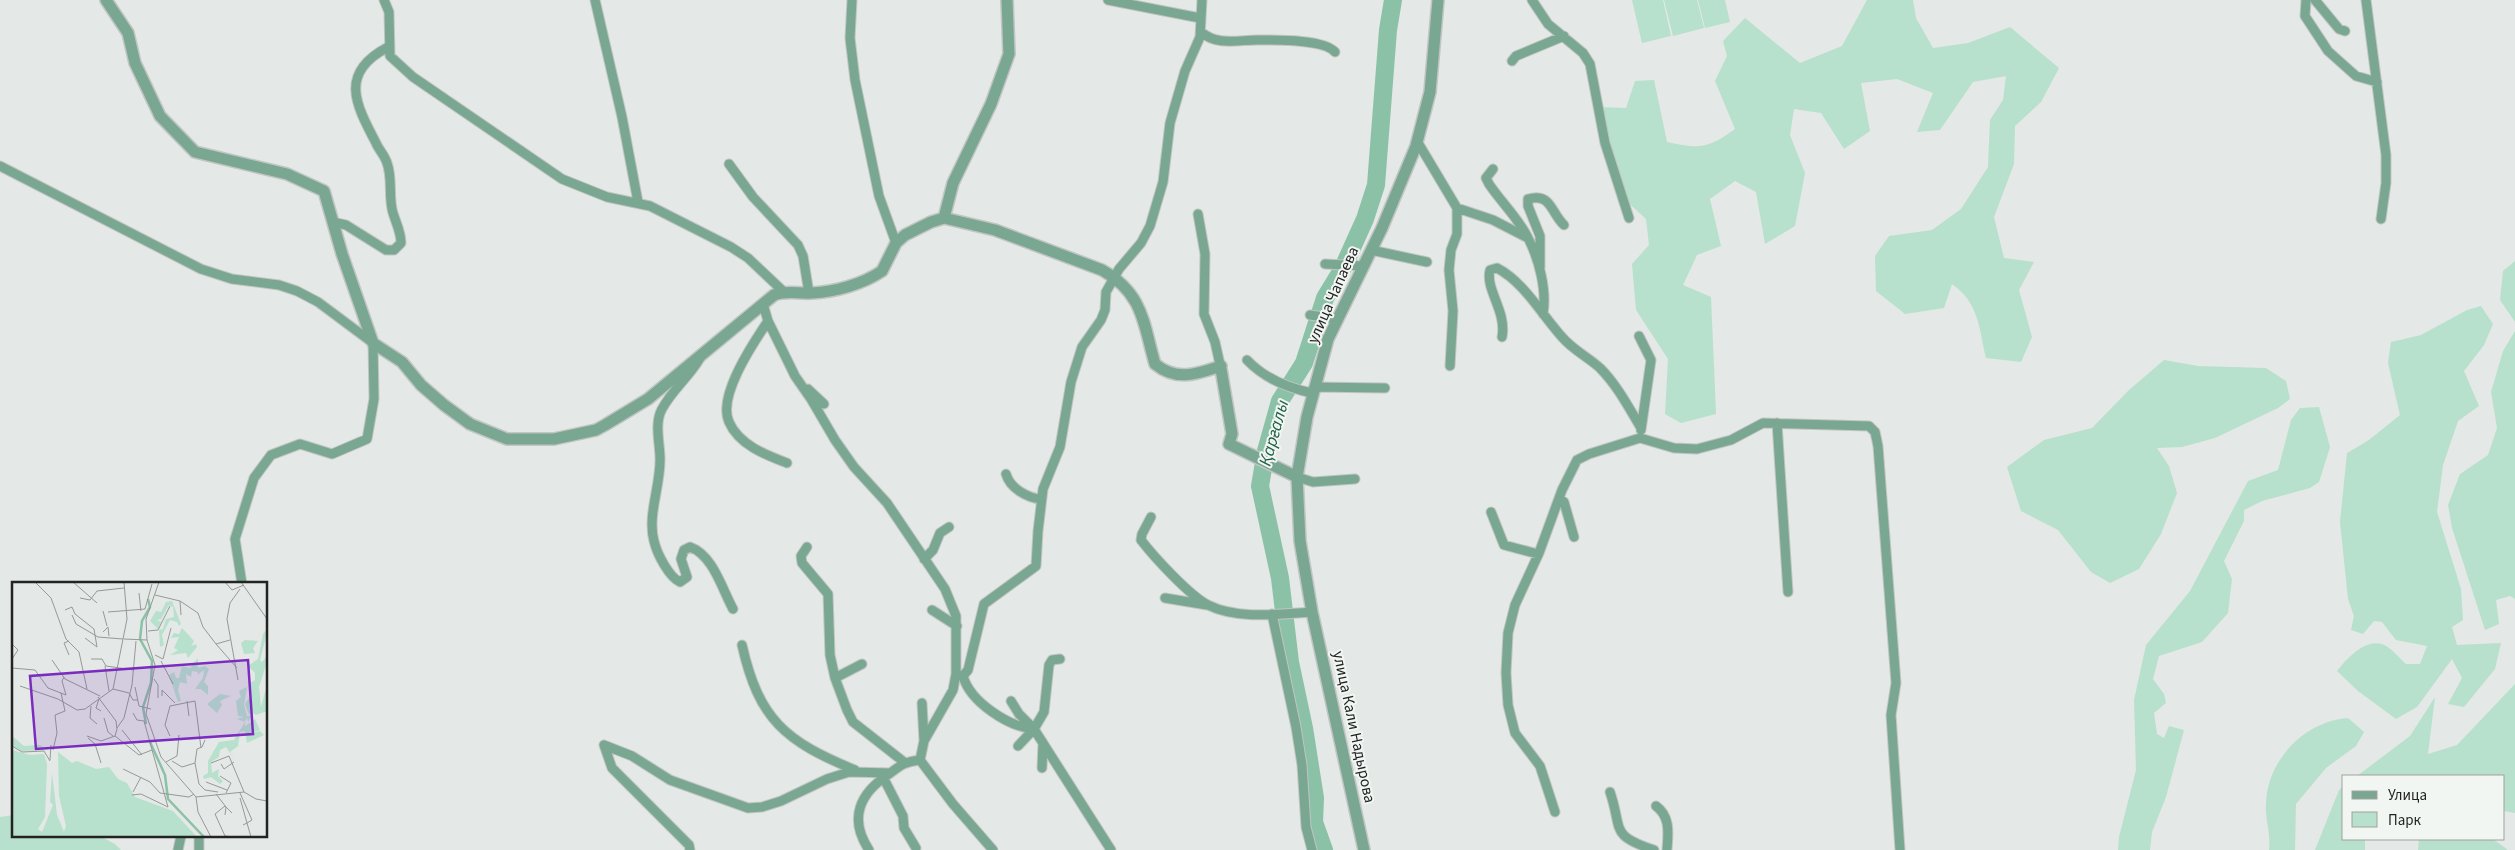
<svg xmlns="http://www.w3.org/2000/svg" width="2515" height="850" font-family="'Source Sans 3',sans-serif">
<style>
.green{fill:#b7e1cc}
.lines{fill:none;stroke-linecap:round;stroke-linejoin:round}
.river{stroke:#8bc1a6;stroke-width:18}
.minor-casing{stroke:#c1c5c3;stroke-width:11}
.tertiary-casing{stroke:#c1c5c3;stroke-width:14}
.minor{stroke:#7aa791;stroke-width:9}
.tertiary{stroke:#7aa791;stroke-width:11}
.labels{text-anchor:middle;dominant-baseline:central;stroke-width:4;stroke-linejoin:round;paint-order:stroke}
.street-label{font-size:16px;fill:#222322;stroke:#f2f6f3}
.water-label{font-size:18px;font-style:italic;fill:#1f6046;stroke:#f2f6f3}
.inset-river{fill:none;stroke:#8bc1a6;stroke-width:2.5}
.inset-road{fill:none;stroke:#969998;stroke-width:1}
.view{fill:#7b2cbf;fill-opacity:0.15;stroke:#7b2cbf;stroke-width:2.5}
.inset-edge{fill:none;stroke:#222322;stroke-width:2.5}
</style>
<rect width="100%" height="100%" fill="#e4e8e6"/>
<!-- green -->
<path class="green" d="M1632 0H1663L1671 36 1642 43Z
M1664 0H1697L1704 28 1673 36Z
M1698 0H1725L1730 22 1705 28Z
M1867 0H1913L1916 18 1933 48 1968 43 2010 27 2059 68 2041 102 2015 126 2014 164 1994 217 2004 258 2034 262 2019 290 2032 337 2021 362 1986 358C1979 328 1979 303 1952 284L1944 308 1905 314 1876 291 1875 256 1889 236 1932 230 1961 209 1988 167 1990 120 2003 100 2006 76 1973 82 1940 130 1917 132 1933 93 1897 79 1861 83 1870 131 1844 149 1821 113 1794 109 1790 135 1805 173 1795 226 1765 244 1756 192 1735 181 1710 199 1721 246 1697 255 1683 285 1711 297 1716 414 1681 423 1665 414 1668 359 1636 310 1632 264 1649 245 1646 219 1621 196 1599 107 1626 108 1635 81 1654 80 1667 142C1699 149 1708 149 1735 129L1715 81 1727 56 1723 41 1745 18 1800 63 1842 46Z
M2515 261V322L2500 300 2503 271Z
M2481 306 2493 324 2484 345 2464 371 2479 406 2458 421 2443 465 2437 512 2461 589 2463 620 2452 627 2457 645 2501 643 2495 669 2464 707 2448 704 2462 678 2452 659 2417 707 2396 719 2358 691 2337 671C2348 657 2370 633 2389 648 2395 652 2400 659 2406 664H2420L2427 646 2396 640 2382 622 2374 621 2363 634 2351 630 2354 616 2348 599 2340 522 2347 453 2369 440 2400 415 2388 363 2391 342 2421 335 2467 310Z
M2515 331V599L2510 596 2496 600 2499 624 2485 630 2452 528 2448 505 2460 474 2488 455 2497 428 2491 392 2503 351Z
M2164 360 2198 366 2266 368 2286 381 2290 399 2278 408 2215 438 2182 447 2157 448 2169 466 2177 493 2161 534 2139 569 2110 583 2091 572 2058 530 2021 511 2007 467 2044 440 2092 428 2129 390Z
M2319 407 2330 447 2319 482 2310 488 2262 501 2244 510V521L2224 561 2232 579 2228 613 2202 642 2159 656 2153 679 2164 694 2166 703 2154 713 2157 734 2164 738 2169 726 2184 730 2166 797 2152 832 2150 850H2118L2119 837 2136 770 2134 700 2146 645 2190 591 2248 481 2278 470 2291 420 2300 408Z
M2515 684V813L2504 811V776H2357L2410 736 2435 697 2428 754 2457 745Z
M2348 718 2364 732 2356 746 2326 768 2296 804 2295 850H2269C2271 832 2265 820 2266 804 2267 760 2305 721 2348 718Z
M2344 786V839H2365V850H2315L2339 790Z
M14 815V836H100L115 844 121 850H0V817Z
M2419 839H2493L2508 850H2418Z"/>
<g class="lines">
<!-- river -->
<path class="river" d="M1324 850 1314 822 1315 798 1304 728 1290 662 1280 578 1260 486 1266 451 1280 401 1304 363 1325 298 1342 270 1365 219 1376 185 1388 30 1393 0"/>
<defs>
<path id="minor" d="M384 0 389 12 390 56 413 77 562 179 607 197 650 206 731 247 748 258 784 292
M595 0 622 117 638 202
M852 0 850 38 855 80 879 196 896 243
M1108 0 1200 18
M1532 0 1548 24 1583 53 1590 64 1605 143 1629 218
M2306 0 2305 16 2328 51 2356 76 2377 82
M2315 0 2339 29 2345 31
M2366 0 2386 155V183L2381 219
M1201 32C1217 46 1238 40 1257 40 1275 40 1324 39 1335 52
M1512 61 1516 56 1564 36
M1417 141 1457 208V234L1451 250 1449 270 1453 311 1450 366
M729 164 753 197 798 245 803 256 809 293
M0 166 201 269 232 279 279 285 297 291 318 302 373 343 374 399 367 439 332 454 300 444 271 455 254 478 235 539 242 584
M1493 169 1486 178 1489 184C1501 202 1519 219 1528 238 1539 259 1547 290 1543 314
M1457 208 1493 220 1528 238
M1198 214 1205 254 1204 314 1215 342 1221 369
M333 222 346 225 386 250H394L401 243C401 232 396 223 393 213 388 197 393 179 387 163 385 156 379 150 376 143 355 103 339 73 388 47
M1371 250 1427 262
M1325 264 1363 266
M1540 268V236L1528 206V199C1551 192 1551 213 1564 225
M763 304 768 321 795 376 811 399 835 440 854 467 887 503 945 589 956 616V674L953 690 924 741 920 760 953 804 993 850
M1310 315 1337 319
M768 321C754 342 717 396 729 422 739 445 766 455 787 463
M1639 336 1651 360 1641 430
M1502 337C1507 311 1485 290 1490 270L1497 268C1524 282 1542 315 1562 337 1573 350 1588 357 1600 368 1617 385 1629 408 1641 428
M700 358C690 376 672 390 662 409 654 423 660 444 660 458 661 485 647 515 654 541 657 554 669 577 680 582L687 577 681 559 684 550 690 547C713 555 722 589 733 609
M1247 360C1265 379 1288 388 1312 393
M1314 387 1385 388
M808 389 824 404
M1777 423 1788 592
M1006 474C1010 488 1027 498 1041 499
M1297 477 1313 482 1355 479
M1559 498 1564 502 1574 537
M1491 512 1504 545 1538 554
M1151 517 1142 534 1141 540C1154 557 1190 596 1208 605 1238 620 1280 614 1312 612
M807 547 801 556 802 563 828 594 830 655 835 678 847 710 853 722 904 762
M924 559 933 550 940 533 949 527
M1165 598 1207 605
M932 610 957 626
M1272 614 1296 727 1302 765 1306 827 1312 850
M742 645C759 720 785 741 855 770
M956 674 963 676 968 670 984 604 1036 566 1038 531 1043 489 1060 447 1071 382 1082 347 1101 320 1105 310 1106 292 1119 269 1141 243 1150 226 1163 182 1170 123 1185 71 1200 37 1202 0
M963 676C970 702 1009 727 1034 729L1044 712 1049 665 1052 660 1060 659
M835 678 862 664
M1011 701 1019 714 1034 729 1111 850
M922 703 924 741
M604 745 632 756 670 780 748 808 762 807 781 801 827 779 849 772 890 773
M604 745 612 768 689 845 690 850
M1018 746 1034 729
M1042 768 1043 743
M883 777 903 816 904 828 916 848
M1610 792C1623 830 1609 835 1654 850
M1656 806C1671 817 1668 834 1667 850
M1555 812 1540 766 1515 733 1508 705 1506 673 1508 633 1515 605 1539 553 1562 490 1577 460 1589 454 1640 438 1674 448 1697 449 1731 440 1763 423 1869 426 1875 432 1878 446 1896 683 1891 715 1900 850
M178 850 181 836
M199 850V836
M869 850C848 818 860 793 889 774 901 765 904 762 920 760"/>
<path id="tertiary" d="M106 0 128 33 135 63 160 116 195 152 287 174 324 191 342 254 373 343 402 362 421 385 444 405 470 424 507 439H554L596 430 605 425 648 399 774 295C787 290 798 294 812 293 835 292 863 284 882 271L896 243 905 235 931 222 944 218 995 230 1102 270C1144 294 1143 323 1155 364 1177 382 1197 374 1221 366
M944 218 953 183 991 104 1009 54 1007 0
M1221 369 1232 434 1229 444 1297 477
M1364 850 1312 612 1300 541 1297 477 1307 417 1328 339 1382 228 1416 146 1430 92 1438 0"/>
</defs>
<!-- minor casing -->
<use href="#minor" class="minor-casing"/>
<!-- tertiary casing -->
<use href="#tertiary" class="tertiary-casing"/>
<!-- minor -->
<use href="#minor" class="minor"/>
<!-- tertiary -->
<use href="#tertiary" class="tertiary"/>
</g>
<g class="labels">
<!-- street labels -->
<g class="street-label">
<text transform="translate(1333 295) rotate(-66)">улица Чапаева</text>
<text transform="translate(1354 727) rotate(78)">улица Кали Надырова</text>
</g>
<!-- water labels -->
<g class="water-label">
<text transform="translate(1274 433) rotate(-74)">Қарғалы</text>
</g>
</g>
<!-- overview -->
<g transform="translate(12 582)">
<rect width="255" height="255" fill="#e4e8e6"/>
<path d="M160 19 169 42 167 44 165 40 158 38 150 53 152 63 148 65 147 48 151 47 154 37 162 35 161 25 157 23 149 37 145 38 149 40 146 47 138 39 144 29 149 30 154 20ZM170 46 182 59 179 64 184 62 185 65 176 76 174 71 158 73 166 68 162 66 167 55 159 56 162 51 167 52ZM255 47V61L254 55 248 78 250 80 255 74V80L247 105 249 125 255 103V129L244 133 239 130 237 133 233 122 237 116V102L243 98V91L236 84 246 77 251 52ZM233 58 246 59 241 66 243 71 232 72 229 61ZM186 76V86L193 84 197 87 192 100 196 104V113L189 107H183L191 96 192 88 185 93 186 90 180 89 179 95 174 92 175 102 168 100 166 108 169 119 166 120 157 93 162 90 164 96H167L170 84 178 86ZM235 105 232 123 235 134H239L236 140 235 136 233 139V144L243 137 248 148 239 151 248 149 252 153 235 161 233 149 228 150 226 164 218 170 222 177 214 165 208 168 207 175 199 180 200 191 207 187 206 194 211 199 208 202 199 195 192 197 191 194 196 191V179L207 160 222 158 233 140 225 137 232 135 226 134 224 119 229 115 227 109ZM208 112 219 114 208 119 210 123 205 131 195 122ZM0 154 12 164 28 163 36 168 9 169 0 163ZM0 168 18 173 32 172 35 182 33 235 26 247 30 250 41 223 38 220 40 191 45 233 52 250 54 244 47 214 46 170 60 181 65 179 84 187 97 185 106 197 115 201 123 215 161 229 185 255H0Z" fill="#b7e1cc"/>
<path class="inset-river" d="M134 142 131 125 139 101 140 79 128 57 130 39 138 25 136 17M138 160 153 193 156 217 192 255"/>
<path class="inset-road" d="M23 0 39 16 54 57 67 70 75 107M61 0 85 21M126 0H143M147 0 134 37 135 58 143 83 134 132 149 175 184 215M213 0 220 8 232 3M229 0 255 37M127 11 129 29M143 13 168 19 169 33M68 16 78 18 85 9 112 6M168 19 186 31 191 45 204 62M53 28 60 25 63 32 82 47 85 65 73 56M91 29 95 44M96 30 133 27 140 2M60 33 64 42 86 55 111 57M136 49 146 48 158 24M91 50 96 45 97 54M112 57 135 58M218 58 204 62 225 86M57 59 52 61 57 73M0 62 6 68 0 77M143 73 151 77 159 46M79 77H90L94 84 122 88M40 78 53 97 88 114M149 79 161 102M93 84 97 109M0 86 23 88 36 106 54 113 50 99 52 95M142 97 146 103V116M226 98 215 37 218 21 228 7M8 104 46 117 65 128 73 127 101 107 117 111 121 118H126M123 105 127 124 139 127M101 107 115 37 112 0M150 114V108L163 121M87 117 84 126 89 129M175 119 177 134M79 124 78 136 85 142M121 131 125 138 132 139M92 136 96 150 101 154M105 146 112 136 120 103 124 59M110 148 130 173M75 154 89 159 103 154 105 147 104 139 86 115M103 154 127 173 140 168M158 154 153 143 158 124 183 119 189 166M76 156 83 162 89 181M0 164 10 170 32 169 38 179M41 168 45 151 43 133 53 129 49 111M38 178 39 163M160 179 170 185 183 181 187 202 193 208 206 210M154 180 165 174 167 153M183 181 185 167 190 165 193 158M199 181 217 174 232 210M209 182 212 187 222 180M111 187 138 200 148 211 177 215 182 212M208 194 219 201 214 211M194 200 215 208M121 210 129 195M228 211 240 238 235 241 239 255M204 212 214 225 213 233M120 213 129 212 156 225 132 139M184 215 232 210 244 217 255 219M184 215 186 230 199 255M228 216 235 241 231 243M220 231 213 224 203 232 213 254 220 255"/>
<path class="view" d="M236 78 241 152 24 167 18 94Z"/>
<rect width="255" height="255" class="inset-edge"/>
</g>
<!-- legend -->
<rect x="2342" y="775" width="162" height="65" fill="#f2f6f3" stroke="#9fa29f"/>
<rect x="2352" y="791" width="25" height="8" fill="#7aa791" stroke="#9fa29f"/>
<text x="2388" y="800" font-size="15" fill="#222322">Улица</text>
<rect x="2352" y="812" width="25" height="15" fill="#b7e1cc" stroke="#9fa29f"/>
<text x="2388" y="825" font-size="15" fill="#222322">Парк</text>
</svg>
